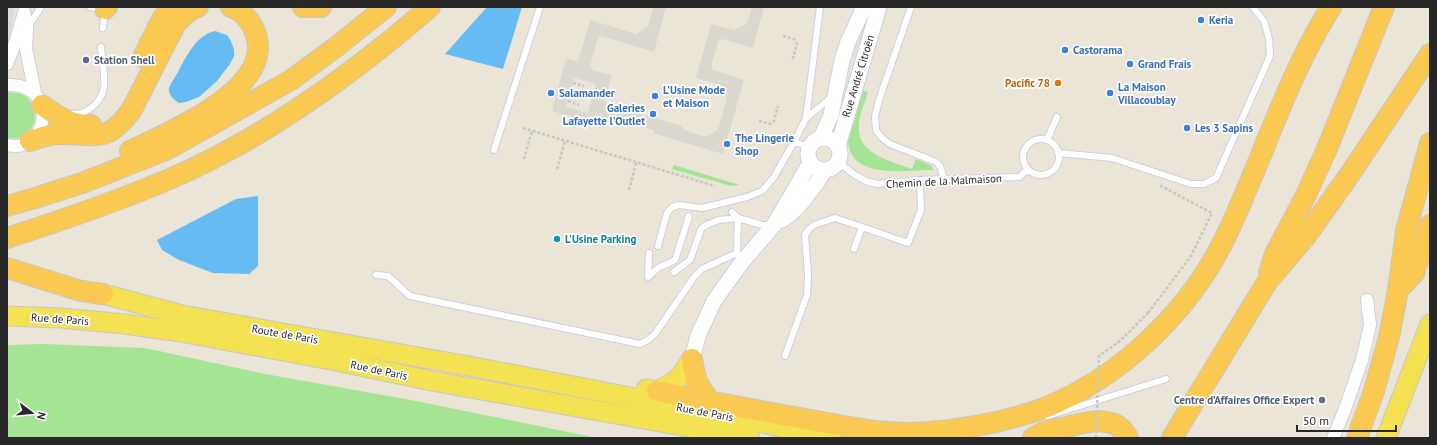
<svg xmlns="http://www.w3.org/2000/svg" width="1437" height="445" font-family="'PT Sans',sans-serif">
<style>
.industrial{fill:#ddd9e2}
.green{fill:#a4e492}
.plaza{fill:#dbd8cf;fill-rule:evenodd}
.water{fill:#66bcf2}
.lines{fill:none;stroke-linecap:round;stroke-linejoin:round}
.service-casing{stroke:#cdcfe1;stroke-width:8}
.minor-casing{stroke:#cdcfe1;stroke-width:14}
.tertiary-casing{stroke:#cdcfe1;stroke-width:17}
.primary-casing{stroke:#c7c7c7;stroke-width:21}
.trunk-casing{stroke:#c7c7c7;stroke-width:22}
.path{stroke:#c7c7c7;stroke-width:2.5;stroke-dasharray:3 2;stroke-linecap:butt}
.service{stroke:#fff;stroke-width:6}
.minor{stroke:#fff;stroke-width:12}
.tertiary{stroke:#fff;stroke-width:15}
.primary{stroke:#f4e253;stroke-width:19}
.trunk{stroke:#fac951;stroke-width:20}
.path-bridge{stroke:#c7c7c7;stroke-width:2.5;stroke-dasharray:3 2;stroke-linecap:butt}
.shop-dot{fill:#3f7fe0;stroke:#fff;stroke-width:1.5}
.service-dot{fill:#5c6f8a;stroke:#fff;stroke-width:1.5}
.food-dot{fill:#e8710a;stroke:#fff;stroke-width:1.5}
.culture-dot{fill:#0f9aa8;stroke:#fff;stroke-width:1.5}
.labels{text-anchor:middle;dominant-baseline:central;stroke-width:3.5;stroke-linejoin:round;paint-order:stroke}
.shop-label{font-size:11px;font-weight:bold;fill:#366cbe;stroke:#fff;text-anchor:start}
.service-label{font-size:11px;font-weight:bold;fill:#4e5e75;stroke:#fff;text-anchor:start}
.street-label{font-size:11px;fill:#272727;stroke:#fff}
.food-label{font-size:11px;font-weight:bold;fill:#c56008;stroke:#fff;text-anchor:end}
.culture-label{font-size:11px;font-weight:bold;fill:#0d838f;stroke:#fff;text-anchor:start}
</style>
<rect width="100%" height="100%" fill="#ebe5d8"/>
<!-- industrial -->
<path class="industrial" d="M7 7H14L9 49 7 53Z"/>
<!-- green -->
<path class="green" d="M861 90 868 92C865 103 859 114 859 125 856 154 891 161 912 169L916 159 932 166 933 170C906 170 850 180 848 141 848 130 858 102 861 90Z
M7 93C44 87 44 144 7 138Z
M674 165 740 185 731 186 672 169Z
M44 344 145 348 265 374 411 400 597 438H7V345Z"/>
<!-- plaza -->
<path class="plaza" d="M653 7H666L654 52 601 36 598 38 590 66 592 70 612 75 605 100 607 104 682 126 684 130 705 137 718 130 727 98 719 85 696 78 711 24 735 30 747 23 752 7H764L753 48 722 39 718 41 711 67 713 70 744 80 723 154 655 134 653 130 638 125 634 127 604 118 601 126 552 111 566 58 578 62 590 20 636 34 648 26ZM574 78 596 84 588 113 566 107Z"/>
<!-- water -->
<path class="water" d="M487 7H522L503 69 445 54Z
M215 31 227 35 231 41 234 50V56L230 64 217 81 199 97 186 102 179 103C174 100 168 95 169 88 171 83 175 77 178 72 186 57 196 35 215 31Z
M258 196V266L249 274 213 273 179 260 162 250 157 240 236 199Z"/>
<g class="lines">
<defs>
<path id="service" d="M90 7 105 9 103 28
M911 7 879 100 875 117 876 130 881 137 890 144 936 162 940 166 944 179
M28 27 41 7
M72 114C88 115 103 101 104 85 105 73 102 59 101 47
M806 118 820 7
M1023 157a18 18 0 1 1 36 0a18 18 0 1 1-36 0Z
M1047 140 1057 117
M794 142 809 147
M494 150 540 7
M1058 153 1112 158 1191 184H1204L1216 178 1270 56 1269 39 1264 21 1253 7
M838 162 855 175 866 181 877 184 920 180 1019 177 1028 169
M732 212 738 218 737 253 738 255
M658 246 667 213 672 207 679 205 702 208 747 197 762 191 774 177 794 142 806 118 832 97
M854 249 862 227 908 243 921 210 920 180
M674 272 690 260 699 235 701 229 706 225 719 220 738 218 762 225H772
M376 275 388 276 410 296 640 344 648 340 655 334 694 277 702 269 737 253
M648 277 658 268 675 260 689 216
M648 277 649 253
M785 356 807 295 808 274 805 235 809 229 814 225 835 218 862 227
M1048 416 1166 379"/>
<path id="minor" d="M24 12 27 28 26 49 35 93
M7 64 15 43 23 16
M7 85C60 82 49 155 7 145
M1333 438 1345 409 1362 360 1370 325 1367 300"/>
<path id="tertiary" d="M808 154a16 16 0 1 1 32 0a16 16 0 1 1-32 0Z
M821 138 831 115 842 61 848 42 864 7
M838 146 879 7
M782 220C797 211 815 187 824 171
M692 359 698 336 714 301 742 262 774 225 810 163"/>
<path id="primary" d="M103 294 182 315 469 366 744 419 832 438
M7 316 61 318 125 324 181 332 336 361 432 381 750 438
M646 389 657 391 674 382 681 375 692 359
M1386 438 1430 324"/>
<path id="trunk" d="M303 7H321
M105 9 107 7
M143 57 162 19 172 7
M42 105C58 117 70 125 91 125
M30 141C40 138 49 134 60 134 96 133 105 145 131 111L175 25C182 17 188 10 198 7
M130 151C168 133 269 91 257 39 254 25 245 12 231 7
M7 206 35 198 82 183 168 149 291 80 336 47 386 7
M7 238C63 220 118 201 172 178 264 138 354 73 430 7
M7 268 81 291 103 294
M1269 273 1275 254 1305 197 1326 151 1384 7
M1398 290 1414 273 1430 225
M692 359C695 379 697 385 710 401
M657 391C703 400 749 409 795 417 833 424 872 433 911 433 940 432 968 428 996 422 1012 418 1029 414 1044 408 1121 377 1189 312 1225 238 1249 189 1267 137 1289 88 1301 60 1315 33 1331 7
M1033 438C1042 431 1055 429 1066 427 1086 422 1116 413 1128 438
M1172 438 1267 282 1306 236 1348 177 1430 54
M1357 438 1374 391 1389 337 1398 290 1406 231 1430 143"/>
</defs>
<!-- service casing -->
<use href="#service" class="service-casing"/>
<!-- minor casing -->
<use href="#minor" class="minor-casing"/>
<!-- tertiary casing -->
<use href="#tertiary" class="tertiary-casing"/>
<!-- primary casing -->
<use href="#primary" class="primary-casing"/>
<!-- trunk casing -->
<use href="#trunk" class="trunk-casing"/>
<!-- path -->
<path class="path" d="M783 36 794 39 797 44 792 61
M573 83 584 86
M568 101 579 105
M759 121 770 124 774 121 778 106
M523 128 715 186
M524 159 532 131
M557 169 565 141
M629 190 636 163
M1148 313 1191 256 1212 213 1159 185"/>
<!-- service -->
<use href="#service" class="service"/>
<!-- minor -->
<use href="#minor" class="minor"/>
<!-- tertiary -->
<use href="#tertiary" class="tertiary"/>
<!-- primary -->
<use href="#primary" class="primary"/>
<!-- trunk -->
<use href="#trunk" class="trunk"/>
<!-- path-bridge -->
<path class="path-bridge" d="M1096 438 1099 356 1120 341 1148 313"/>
</g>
<!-- markers -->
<g class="shop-dot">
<circle cx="1201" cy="20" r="4"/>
<circle cx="1065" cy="50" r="4"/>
<circle cx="1130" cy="64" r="4"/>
<circle cx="551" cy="93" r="4"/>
<circle cx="1110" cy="93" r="4"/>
<circle cx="655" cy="96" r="4"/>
<circle cx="653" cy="114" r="4"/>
<circle cx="1187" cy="128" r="4"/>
<circle cx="727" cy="144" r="4"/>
</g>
<g class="service-dot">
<circle cx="86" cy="60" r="4"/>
<circle cx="1322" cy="400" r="4"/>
</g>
<circle class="food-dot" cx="1058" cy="83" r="4"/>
<circle class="culture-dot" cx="557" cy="239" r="4"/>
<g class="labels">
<!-- shop labels -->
<g class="shop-label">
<text x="1209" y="20">Keria</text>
<text x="1073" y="50">Castorama</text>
<text x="1138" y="64">Grand Frais</text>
<text x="1118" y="87">La Maison<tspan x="1118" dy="13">Villacoublay</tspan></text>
<text x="663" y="90">L'Usine Mode<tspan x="663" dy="13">et Maison</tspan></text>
<text x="559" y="93">Salamander</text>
<text x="645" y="108" text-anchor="end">Galeries<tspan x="645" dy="13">Lafayette l'Outlet</tspan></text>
<text x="1195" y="128">Les 3 Sapins</text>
<text x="735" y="138">The Lingerie<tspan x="735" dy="13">Shop</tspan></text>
</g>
<!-- service labels -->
<g class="service-label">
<text x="94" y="60">Station Shell</text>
<text x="1314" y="400" text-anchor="end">Centre d’Affaires Office Expert</text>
</g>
<!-- street labels -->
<g class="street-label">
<text transform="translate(858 76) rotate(-73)">Rue André Citroën</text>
<text transform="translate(944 181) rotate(-3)">Chemin de la Malmaison</text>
<text transform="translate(60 319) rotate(4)">Rue de Paris</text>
<text transform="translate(285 334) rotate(10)">Route de Paris</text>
<text transform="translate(379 370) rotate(12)">Rue de Paris</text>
<text transform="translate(705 412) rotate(11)">Rue de Paris</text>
</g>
<!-- food labels -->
<g class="food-label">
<text x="1050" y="83">Pacific 78</text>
</g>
<!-- culture labels -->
<g class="culture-label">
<text x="565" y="239">L'Usine Parking</text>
</g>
</g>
<!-- border -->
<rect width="1437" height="445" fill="none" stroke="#272727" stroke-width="16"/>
<!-- north arrow -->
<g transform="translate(32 413) rotate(106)" stroke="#ffffff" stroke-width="3" paint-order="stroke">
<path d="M0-3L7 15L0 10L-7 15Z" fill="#272727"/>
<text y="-6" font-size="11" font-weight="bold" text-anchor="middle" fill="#272727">N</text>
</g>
<!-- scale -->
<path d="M1297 425v6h99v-6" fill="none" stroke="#272727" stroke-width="2"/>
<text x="1303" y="425" font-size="12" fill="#272727" stroke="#ffffff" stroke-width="3" paint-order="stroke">50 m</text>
</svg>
